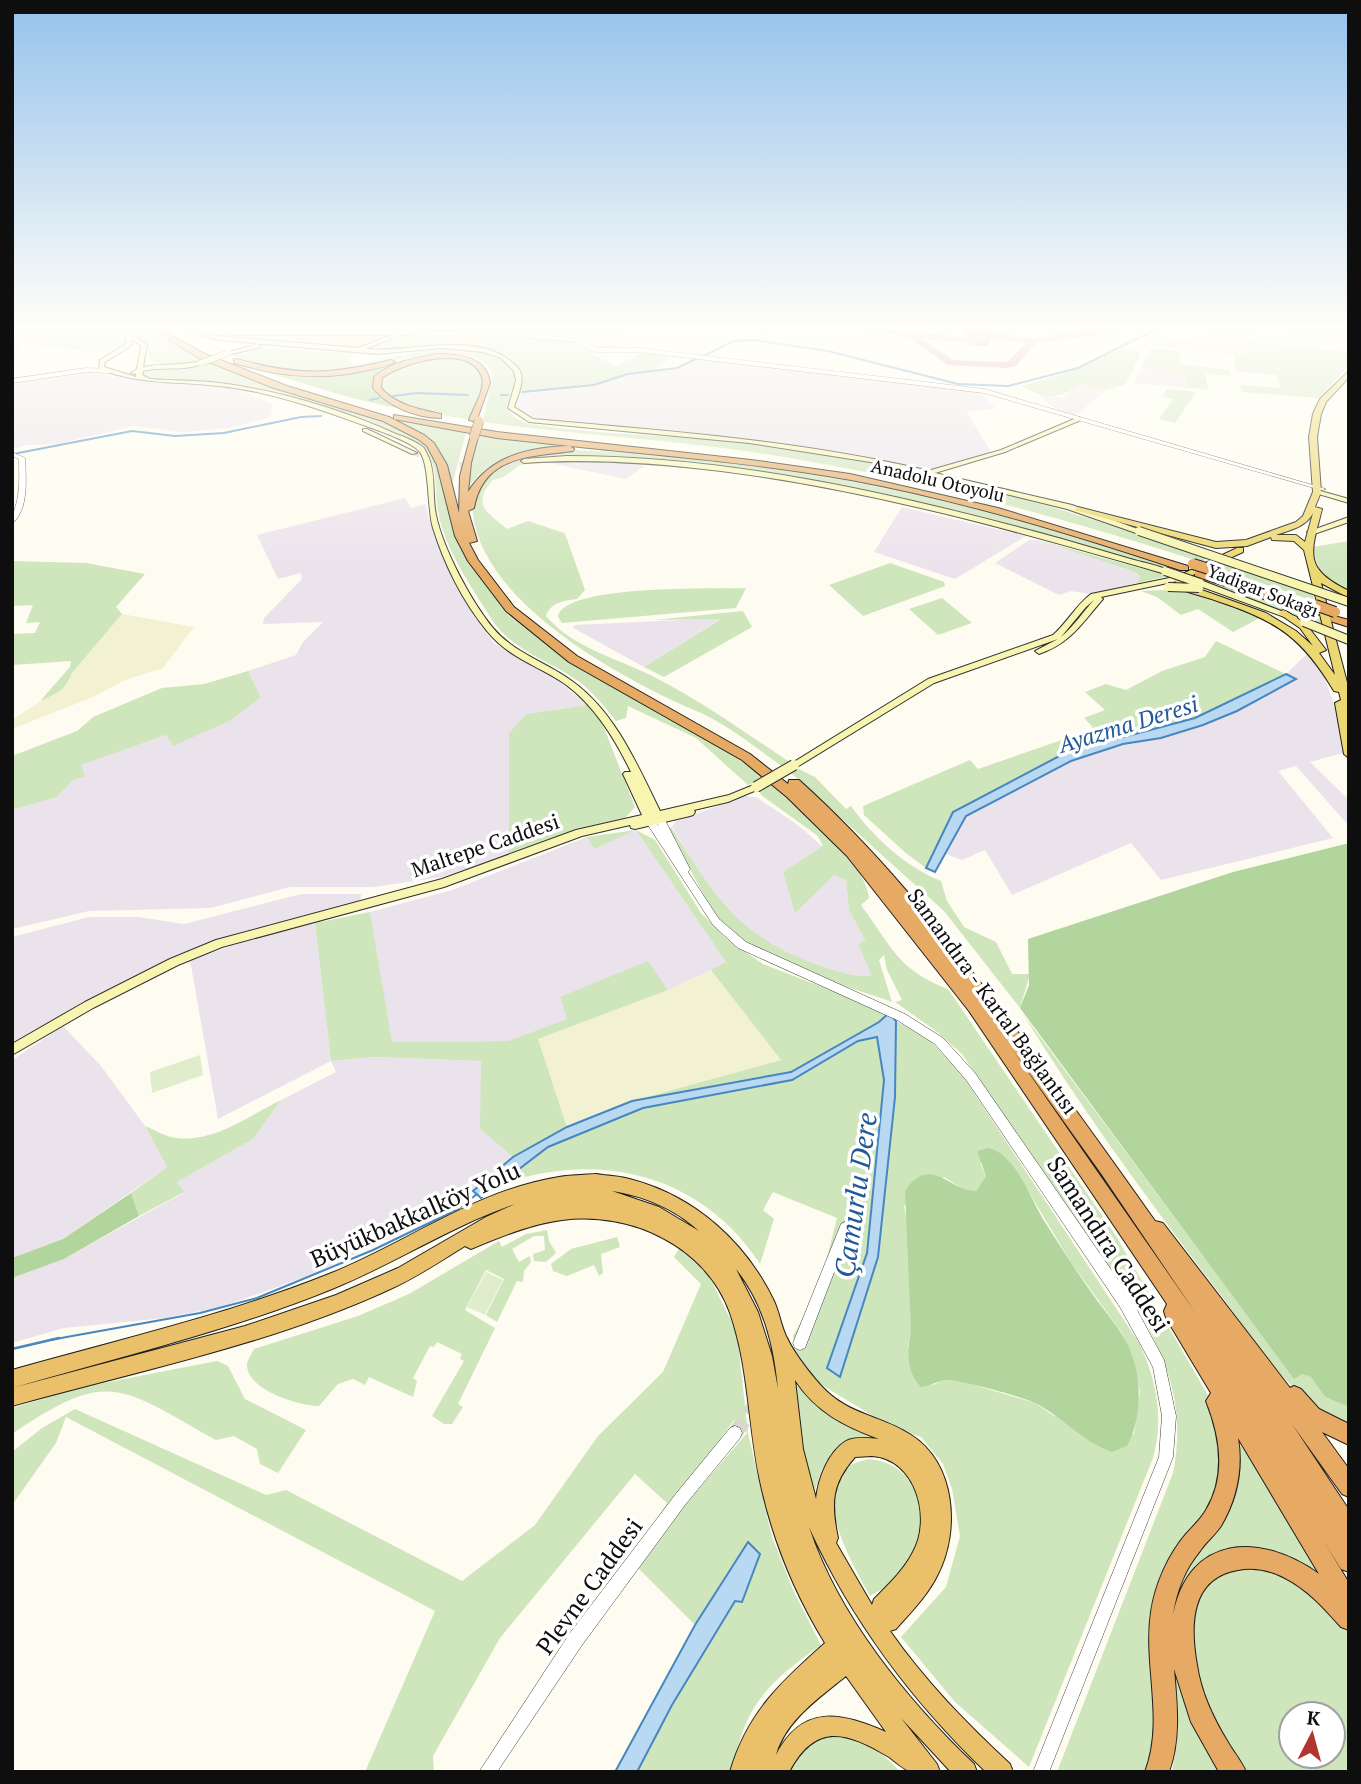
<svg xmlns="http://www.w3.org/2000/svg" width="1361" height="1784" font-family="'PT Serif',serif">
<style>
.industrial{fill:#ebe3ec}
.farmland{fill:#f2f1d2}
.green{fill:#cfe5bc;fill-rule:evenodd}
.forest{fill:#b2d59d}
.pitch{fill:#e0edcd}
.water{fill:#b9d8f1;stroke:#4687c1;stroke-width:2}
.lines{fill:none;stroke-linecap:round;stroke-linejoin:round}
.stream-far1{stroke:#4687c1;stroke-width:2}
.stream{stroke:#4687c1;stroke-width:2.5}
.taxiway{fill:#d89891;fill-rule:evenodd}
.runway{fill:#d89891;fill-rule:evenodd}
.tertiary-tunnel{stroke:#dad8ce;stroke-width:15;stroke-dasharray:15 8;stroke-linecap:butt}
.secondary-tunnel{stroke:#dad8ce;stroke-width:6;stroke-dasharray:6 3.5;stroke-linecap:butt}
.tertiary-casing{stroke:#414141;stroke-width:1}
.secondary-casing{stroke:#303030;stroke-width:2}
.primary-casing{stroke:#1f1f1f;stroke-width:2}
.trunk-casing{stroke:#1f1f1f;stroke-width:2}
.motorway-casing{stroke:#1f1f1f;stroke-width:2}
.tertiary{fill:#fff;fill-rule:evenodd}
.secondary{fill:#f8f5b1;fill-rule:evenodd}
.primary{fill:#ecd871;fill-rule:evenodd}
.trunk{fill:#eac16a;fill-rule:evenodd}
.motorway{fill:#e7aa64;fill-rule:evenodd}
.secondary-bridge-far2-casing{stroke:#303030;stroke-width:7;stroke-linecap:butt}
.secondary-bridge-far1-casing{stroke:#303030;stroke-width:10;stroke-linecap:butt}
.secondary-bridge-casing{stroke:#303030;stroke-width:12;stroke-linecap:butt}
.motorway-bridge-far1-casing{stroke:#1f1f1f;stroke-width:10;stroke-linecap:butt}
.motorway-bridge-casing{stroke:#1f1f1f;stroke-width:12;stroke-linecap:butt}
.secondary-bridge-far2{stroke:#f8f5b1;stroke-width:6}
.secondary-bridge-far1{stroke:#f8f5b1;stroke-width:8}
.secondary-bridge{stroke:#f8f5b1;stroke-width:10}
.motorway-bridge-far1{stroke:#e7aa64;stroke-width:9}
.motorway-bridge{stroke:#e7aa64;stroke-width:10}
.labels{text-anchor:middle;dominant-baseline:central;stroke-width:7;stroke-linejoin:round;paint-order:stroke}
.far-street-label{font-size:18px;fill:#0e0e0e;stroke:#fff}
.street-label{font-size:21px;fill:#0e0e0e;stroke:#fff}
.water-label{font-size:23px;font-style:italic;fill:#225a95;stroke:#fff}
.near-street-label{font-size:24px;fill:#0e0e0e;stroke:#fff}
.near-water-label{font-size:28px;font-style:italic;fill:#225a95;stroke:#fff}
</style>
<rect width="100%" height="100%" fill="#fefcf0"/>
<!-- industrial -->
<path class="industrial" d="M27 325H109L128 339 47 334 22 340 12 372V335L21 334Z
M209 325H605L633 345 603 348 559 335 373 329 234 332Z
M1251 331 1252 342 1243 341 1244 356 1153 346 1155 343Z
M697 359 977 390 996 409 966 411 992 453 927 470 850 453 759 440 529 418 517 408 518 394 598 385 629 374 678 369Z
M1141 368 1184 372 1187 388 1134 383Z
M77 369 78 373 95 371 142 382 228 386 273 404 270 417 229 428 183 432 134 426 57 444 25 445 12 450V380Z
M1079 384 1106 390 1075 416 1060 412 1039 396 1063 397Z
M602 460 645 466 626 479 545 462Z
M405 498 411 508 425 504 434 534 452 572 474 605 473 615 494 643 561 683 587 705 526 714 509 733V855L442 877 374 887H290L211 908 89 911 12 929V810L57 797 74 780 80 765 166 735 173 746 261 697 248 671 296 655 303 642 323 622 263 624 264 618 302 579 301 573 278 579 257 535Z
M902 507 1026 536 955 579 874 552Z
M1029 540H1038L1135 572 1141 579 1137 583 1090 594 1071 591 1059 595 995 563Z
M722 618 644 667 573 628 574 625Z
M1309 652 1323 674 1338 715 1343 753 1310 762 1349 800V826L1296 766 1278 771 1333 838 1161 880 1131 843 1012 895 985 850 962 860 946 854 965 816 1071 761 1123 744 1161 738 1237 711 1295 680 1286 674Z
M745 796 756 797 798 825 823 847 794 912 834 875 846 880 849 910 865 940 858 944 873 977 839 973 778 950 737 922 701 875 672 827 676 821Z
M636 830 727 963 668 990 648 962 560 998 568 1019 508 1041 391 1042 370 912 452 890 587 837 594 848Z
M301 894H361L360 904 202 945 108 991 12 1044V937L89 917H139L184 924Z
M315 923 331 1061 374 1057 481 1061V1129L513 1157 446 1212 313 1274 221 1307 165 1318 64 1328 12 1343V1278L64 1259 183 1193 177 1182 253 1139 281 1100 336 1072 331 1061 218 1119 190 960 249 940Z
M63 1026 101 1066 145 1126 167 1167 63 1239 12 1258V1060Z"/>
<!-- farmland -->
<path class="farmland" d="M122 614 194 627 163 668 125 680 93 697 12 729V720L69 683 72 673Z
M711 970 781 1060 632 1101 567 1127 538 1039 668 990Z"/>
<!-- green -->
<path class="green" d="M123 325H139L157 337 203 360 173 367 151 361 146 344Z
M47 334 128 339V343L118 351 110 349 102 353 20 343 21 340Z
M402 334 545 338 571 341 616 367 642 352 672 357 650 372 629 374 598 385 518 394 522 381 514 361C466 333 418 355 367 349Z
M293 335 387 334 389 336 358 349 283 340Z
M1243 341 1349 352V365L1319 398 1242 392 1240 385 1281 388 1277 375 1236 371 1234 355 1244 356Z
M1125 347 1138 351 1140 355 1126 384 1106 390 1079 384C1059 400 1044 400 1023 386L1068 372Z
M258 348 355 353 349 358 352 365C402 360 472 324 514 371V388L506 407 514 417 525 423C598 436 674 434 748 443 905 461 1059 504 1206 559L1201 562C1055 515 909 476 758 453 667 439 574 435 483 422L493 374C470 324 350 379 308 376 282 373 254 364 230 354Z
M1151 348 1179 351 1180 364 1230 370 1232 376 1205 373 1208 389 1187 388 1184 372 1141 368Z
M435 358 460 360 480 370 482 386 470 420C438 414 404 411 380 387 382 364 416 363 435 358Z
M208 363 315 402 382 419 423 440 436 457 467 560 508 615 563 656 731 753 764 778 748 785 696 738 628 706 626 718 616 721C604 706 591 689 575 679 545 659 510 649 490 617 471 586 444 548 438 511 434 485 440 461 418 443L276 395 221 383 152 379 141 374 142 370 187 369Z
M1167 389 1196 392 1175 423 1159 419 1173 399 1162 396Z
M393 419 466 433 452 485 441 455 423 435Z
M478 434 580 446C545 448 479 454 467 494V478Z
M572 450C783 456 986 505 1186 571L1180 574C1110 551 1040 533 969 515 825 480 677 448 527 458L529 463 545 462 520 465 502 478 493 480C471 505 487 512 507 529L528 521 564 533 567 539 585 590 577 599C563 601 551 602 546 616 575 650 621 659 658 679 704 703 747 734 791 763L783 767C755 747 726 723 694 710 620 678 483 603 473 514 467 462 536 455 572 450Z
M1038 540 1169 576 1137 583 1140 577 1135 572Z
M1349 541V594C1325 583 1318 572 1313 547Z
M12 561 86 563 145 574 116 607 122 614 72 673C67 690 55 694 40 701L70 667 71 661 12 665V634L35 633 40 622 26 623 33 605 12 606Z
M1217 561 1313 594 1314 601 1208 565Z
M890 563 944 582 945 586 863 616 829 585Z
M1194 575 1321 619 1323 627 1189 577Z
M746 588 736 608 562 623 558 617C562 584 717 589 746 588Z
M1184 589 1192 593 1260 618 1233 632 1198 609 1181 615 1157 597 1141 591Z
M942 598 972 623 938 635 909 609Z
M743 611 752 627 664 677 644 667 721 619 653 620Z
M1216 641 1286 674 1195 718 1067 752 953 812 926 868 907 854 864 815 863 806 970 760 978 769 1082 733 1093 727 1084 718 1105 710 1085 692 1106 684 1126 690 1162 671 1205 657Z
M248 671 261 697 229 721 173 746 166 735 81 765 85 776 74 780 57 797 12 810V756L77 731 93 717 162 688 204 684Z
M587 705 601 720 635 807 625 818 581 828 509 855V733L526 714Z
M797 768 815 777 846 809 851 806C873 837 906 867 941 881L947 901 964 927 996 942 1012 974H1030L1020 1008 944 911 790 772Z
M771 783C798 809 866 861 869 898L861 905C891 946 898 970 948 989L1116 1236 1217 1411 1222 1475 1211 1505 1161 1574 1152 1632V1685L1156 1723 1152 1760 1145 1772H1057L1173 1473C1185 1413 1171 1368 1142 1316L962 1054 936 1031 895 1002 902 1000 887 970 884 955 879 960 892 1002C842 984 747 960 716 915 698 888 685 857 669 829L671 827C712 892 736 934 810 962 831 970 851 977 872 976L858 944 865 940 849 910 846 880 834 875 795 913 783 872 823 846 818 836 761 795 759 790Z
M636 830 655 840 701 913 728 940 763 964 889 1013 880 1022 791 1072 632 1101 781 1060 711 970 726 962 636 830 594 849 587 837Z
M370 912 392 1042 508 1041 567 1019 560 997 648 961 668 990 538 1039 567 1127 513 1157 480 1129 481 1061 374 1057 331 1061 315 923Z
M1023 1014 1294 1378 1302 1374 1311 1377 1325 1397 1349 1407V1426C1291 1404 1253 1337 1217 1290 1148 1200 1082 1110 1023 1014Z
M896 1021 928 1038 963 1076 1139 1343C1157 1381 1164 1418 1153 1458L1029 1767 955 1702 901 1637 946 1587 960 1536 952 1489 943 1464 921 1437 893 1428 812 1379 797 1355 793 1336 819 1289 837 1218 773 1192 763 1210 774 1219 760 1264C707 1183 618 1154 525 1177 510 1180 494 1191 481 1198L548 1147 643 1108 792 1080 858 1041 877 1037 884 1080 867 1253 827 1368 840 1376 878 1257 895 1097ZM980 1163 1024 1184 1072 1264 1122 1333 1133 1358 1140 1392 1134 1434 1054 1416 1035 1403 961 1381 944 1380 933 1385 908 1346 911 1331 908 1226 904 1206 944 1177 966 1191H976L986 1176Z
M281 1100 253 1139 177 1182 184 1192 139 1216 131 1193 167 1167 145 1126C155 1130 166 1137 176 1138 213 1143 249 1116 281 1100Z
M547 1230 549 1241 556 1253 546 1262 534 1261 533 1254 545 1250 544 1236H534L512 1249 519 1262 530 1256 531 1262 524 1271 523 1282 517 1281 497 1322 486 1315 504 1279 486 1270 465 1310 495 1328 458 1404 463 1407 452 1424H444L432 1416 464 1361 460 1359 462 1354 437 1342 434 1347 430 1346 413 1378 417 1381 413 1397 369 1377 365 1385 353 1379 338 1384 319 1406C299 1406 246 1390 247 1364 248 1359 252 1353 254 1349L358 1316 409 1294 499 1241 502 1247 526 1234Z
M617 1237 620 1247 601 1254 603 1273 599 1276 594 1265 567 1276 553 1271 551 1264 571 1249Z
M679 1249 708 1274 737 1333 748 1433 772 1537 794 1592 821 1645C769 1682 743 1705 733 1772H637L672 1705 760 1554 748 1542 695 1625 630 1560 667 1503 635 1474 500 1638 433 1756 434 1772H365L435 1611 66 1417 56 1443 12 1505V1452L42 1428 75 1409 266 1495 286 1490 462 1581 535 1525 598 1436 663 1372 701 1284 674 1257ZM734 1420 747 1433 696 1492 689 1482Z
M217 1361 228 1366 245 1399 306 1430 278 1473 260 1464 257 1449 234 1436 216 1440C120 1387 110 1367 12 1434V1408L83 1387Z
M790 1373 848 1425 882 1440 838 1448 822 1469 815 1490 804 1456Z
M1235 1435 1324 1580 1301 1562 1277 1551 1276 1555 1224 1552 1204 1560 1185 1586 1176 1614 1225 1772H1172C1185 1709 1158 1646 1177 1585 1181 1574 1191 1562 1197 1553 1233 1502 1242 1500 1235 1435Z
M869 1459C934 1465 933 1551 889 1585 884 1589 876 1592 870 1596 850 1560 798 1471 869 1459Z
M1255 1564 1282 1571 1333 1611 1349 1631V1772H1243C1236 1763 1228 1755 1223 1746 1201 1709 1169 1607 1214 1576 1225 1569 1243 1567 1255 1564ZM1291 1714H1333V1756H1291Z
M849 1735 872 1745 901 1772H790C800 1742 820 1736 849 1735Z"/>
<!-- forest -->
<path class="forest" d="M390 363 393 365 379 374 375 390 394 404 419 413 352 398 272 374C314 382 350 375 390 363Z
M1349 843V1407L1325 1397 1311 1377 1302 1374 1294 1379 1020 1008 1029 985 1028 939 1233 872Z
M989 1148C1016 1155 1030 1198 1043 1219 1060 1246 1078 1274 1096 1299 1110 1318 1126 1335 1133 1358 1142 1385 1141 1421 1127 1446L1112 1452C1081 1441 1063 1417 1035 1403 1023 1397 958 1379 946 1380 938 1381 929 1386 921 1387 906 1372 907 1351 911 1331L905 1191C930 1153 950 1192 976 1191L986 1176 977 1151Z
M131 1193 139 1216 64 1259 12 1278V1258L63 1239Z"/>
<!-- pitch -->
<path class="pitch" d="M1292 325H1349V337L1292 330Z
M200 1055 203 1075 152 1093 150 1072Z
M486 1272 503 1280 485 1315 467 1307Z"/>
<!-- water -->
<path class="water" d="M1286 674 1296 679 1237 711 1203 725 1161 738 1123 744 1071 761 966 816 935 872 926 868 953 812 1067 752 1195 718Z
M889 1013 896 1021 895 1097 878 1257 840 1377 827 1368 867 1253 884 1080 877 1037 858 1041 792 1080 643 1108 548 1147 481 1198 473 1191 513 1157 567 1127 632 1101 791 1072 879 1022Z
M748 1542 760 1554 742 1602 735 1601 672 1705 637 1772H615L695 1625Z"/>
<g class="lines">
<!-- stream-far1 -->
<path class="stream-far1" d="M704 356 733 341 754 340 828 351 958 384 1008 386 1078 368 1164 325
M522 392 594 385 628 374 677 368 698 358
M501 395H508
M393 396 417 393 468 395
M370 400 379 398
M13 454 132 431 175 436 224 433 301 417 321 416
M50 1340 200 1313 257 1298 373 1250 458 1209 477 1194"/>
<!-- stream -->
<path class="stream" d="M12 1349 59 1338"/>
<!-- taxiway -->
<path class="taxiway" d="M854 325H872L911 332 975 338 978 339V343L923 339 953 360 1007 362 1026 343 984 338 979 335 981 333C999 331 1017 339 1035 338 1062 336 1097 324 1122 325L1091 336 1036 343 1016 366 1007 368 948 365 908 337Z"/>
<!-- runway -->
<path class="runway" d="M963 325H987L991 341 988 346H970Z"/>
<!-- tertiary-tunnel -->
<path class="tertiary-tunnel" d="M735 1433 755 1405"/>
<!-- secondary-tunnel -->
<path class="secondary-tunnel" d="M414 453 452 466 524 461"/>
<defs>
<path id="tertiary" d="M407 331 535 334 575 339 596 348H639L984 389 1326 489 1321 490 984 393 639 352H595L574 342 535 338 405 334 404 333Z
M86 368 109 369 112 371 109 373 86 372 12 383V379Z
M12 452 25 458C26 479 29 509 12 524 12 514 17 505 18 495 20 483 19 471 19 459L12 456Z
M660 817 665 820 690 869 688 872 719 919 746 942 905 1014 943 1038 975 1073 1130 1297 1164 1360 1176 1416 1173 1457 1049 1772H1033L1159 1457 1162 1416 1153 1367 1120 1307 967 1081 935 1044 897 1020 738 948 713 925 646 822 648 820H654L659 827 655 820Z
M845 1222 849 1224 851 1228 805 1348 800 1350 795 1348 793 1343 841 1224Z
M735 1426 740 1428 742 1433 740 1438 685 1505 582 1645 497 1772H479L570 1633 675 1495 730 1428Z"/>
<path id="secondary" d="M114 325H120L147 345 143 367C162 363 182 366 201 361L204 363C185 372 163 366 143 371L142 375 150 379C178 381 206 380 234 385 289 394 345 411 396 434 405 437 417 442 424 448 425 450 428 456 429 458 436 476 432 496 436 515 443 549 471 601 493 628 514 653 546 662 572 681 615 712 637 764 660 811L729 795 756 784 761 787 759 789 728 802 694 810 695 812 693 815 690 816 635 829 631 828 630 825 582 836 444 887 222 947 178 965 93 1008 12 1055V1044L85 1002 170 959 216 940 442 879 576 830 642 815 623 774 625 772H631C615 739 595 706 565 684 539 666 507 657 487 631 463 602 444 564 433 528 427 510 430 462 419 451 410 441 379 431 366 426 319 409 269 391 219 386 176 381 140 385 99 369L100 360 126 344V334ZM132 339 141 346 137 369 131 373 136 374V377L104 367 105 362 131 346Z
M186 325H192L202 332 218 336 358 348 392 335H231L228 333 231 331H407L409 332V334L399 335 366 349C410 353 477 330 513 363 515 365 519 368 520 371 525 382 517 397 514 407L533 419C666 431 800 440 930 471L931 470 1001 450 1079 417 1082 419 1081 420 1005 452 935 473 1072 505 1143 531 1136 533 1067 509 883 464 749 443 529 422 508 408 516 381 514 371 501 358 483 352 442 348 378 354 218 340 198 334Z
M258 344 261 346 260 347 228 355 225 353Z
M363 429H367L417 453 412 454 363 431Z
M567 456C734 456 902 495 1062 539 1086 546 1110 553 1134 560 1145 563 1159 565 1169 571L1168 573H1162C1017 531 871 490 721 471 655 463 590 458 524 463L521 461 524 459Z
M1317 490 1349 499V503L1315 493V491Z
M1349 517V522L1314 534 1307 532Z
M1179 576 1183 578 1182 580 1101 597 1103 599C1082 623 1071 643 1039 654L1035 651 1058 639 934 683 797 767H791L789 765 928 679 1053 635C1067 623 1076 605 1091 594ZM1094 600C1083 612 1074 626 1061 637L1086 607Z
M1197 581H1203L1297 617 1296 619H1290L1197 585Z"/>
<path id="primary" d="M1349 371V377L1326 402 1321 414 1317 437 1321 492 1315 507 1322 509C1311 553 1302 568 1349 591V598L1321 583 1349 690V714H1347L1349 758 1344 754 1335 703 1341 700 1339 692 1334 691C1303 639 1278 621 1220 602 1208 597 1195 595 1183 590L1178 587 1174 578 1237 548H1243V552L1184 579 1185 584 1266 613 1296 631 1313 646 1300 628 1278 613 1283 610 1286 611 1306 624 1326 650 1319 653 1335 675 1304 550 1294 541 1272 540 1271 537 1247 546 1216 548 1074 510 1078 507 1216 542 1246 540 1296 522 1303 516 1313 492 1309 437 1313 414 1320 399ZM1313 513 1305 542 1296 535H1276C1290 530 1306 527 1313 513Z"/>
<path id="trunk" d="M596 1174C608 1176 621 1176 633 1180 696 1197 746 1243 774 1301 779 1312 781 1325 786 1336 793 1351 805 1367 816 1380 845 1416 877 1413 911 1435 956 1463 960 1531 938 1574 928 1595 911 1612 896 1629L890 1631C925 1681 966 1723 1010 1764L1013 1772H986C912 1701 852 1621 809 1527 838 1616 908 1701 974 1764L977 1772H951L901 1718 937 1764 940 1772C931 1772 920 1774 912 1772 904 1770 896 1762 889 1757 847 1732 816 1721 789 1772H730C747 1713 781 1682 825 1643 795 1594 772 1538 760 1481 748 1426 749 1367 730 1313 706 1246 631 1211 562 1220 531 1224 500 1237 471 1249L465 1246C439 1262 414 1279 386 1291 267 1345 138 1371 12 1406V1388L245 1326 336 1295 398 1268 486 1217 515 1204C451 1226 394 1264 332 1289 229 1331 119 1357 12 1388V1370C118 1340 227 1315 329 1274 405 1244 476 1190 559 1177 571 1175 584 1175 596 1174ZM612 1191C644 1196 675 1209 699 1231L659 1207ZM736 1269C764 1304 774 1345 778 1389L772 1356 758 1312ZM795 1380C816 1412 844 1426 879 1439 870 1438 855 1436 846 1441 828 1452 818 1479 816 1499L803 1449ZM872 1456C916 1459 932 1518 913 1552 904 1570 888 1585 874 1599L872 1605 836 1543 838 1538C831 1504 831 1484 855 1457ZM846 1676 886 1732C841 1712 802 1704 776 1755 785 1721 820 1697 846 1676Z"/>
<path id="motorway" d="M143 325H152L205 354 287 386 389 417 424 435 434 443 447 465 459 513 460 476 471 435 478 437 471 463 468 492C490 456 529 447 570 446L497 438 394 419V415L497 432 751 460 850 474 998 508 1188 566V570H1180C1072 534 963 501 851 480 758 463 664 456 570 446L574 449 573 451C530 457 484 455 474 508L468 511 477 541 469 543 478 560 514 607 577 656 750 754 788 784 789 780H799C878 851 944 933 1008 1019 1058 1085 1107 1153 1155 1221L1163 1223 1290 1388 1294 1386 1301 1389 1319 1409 1349 1424V1445L1322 1432 1349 1469V1497L1342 1494 1292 1424 1349 1510V1572L1341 1569 1323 1540 1349 1583V1630L1341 1627C1324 1608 1307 1589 1285 1578 1270 1570 1253 1567 1238 1570 1190 1578 1190 1626 1197 1665 1201 1693 1214 1720 1229 1744 1235 1754 1242 1762 1246 1772H1219L1191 1722 1174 1669C1177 1704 1181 1738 1169 1772H1145C1165 1720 1143 1666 1151 1612 1155 1585 1168 1555 1186 1534 1193 1526 1201 1519 1206 1510 1227 1475 1220 1436 1206 1401L1211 1393 1166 1318 1164 1311 1167 1304 969 1011 847 856 787 797 742 760 569 662 506 611 468 561 455 536 437 465 427 446 418 439 383 421 271 387 199 358ZM1010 1046 1100 1172 1197 1315ZM1238 1438 1319 1574C1260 1532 1189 1534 1173 1615 1176 1592 1185 1569 1200 1551 1206 1542 1215 1535 1221 1526 1237 1499 1243 1468 1238 1438Z
M436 354C458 354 487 356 490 383L476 422 469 420C473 408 485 391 482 378 472 342 402 363 382 378L381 388C396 405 419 409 441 414V418C417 418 388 407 373 388L374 377C391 362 414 358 436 354Z
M237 359C298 376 330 375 391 360L395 362C386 367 374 369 364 371 318 381 278 376 234 363V359Z
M1199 571 1320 611 1321 613 1316 616 1312 615 1195 576V572Z
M1334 616 1349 620V627L1330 621V617Z"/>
</defs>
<!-- tertiary casing -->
<use href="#tertiary" class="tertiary-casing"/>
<!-- secondary casing -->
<use href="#secondary" class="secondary-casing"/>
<!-- primary casing -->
<use href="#primary" class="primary-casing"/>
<!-- trunk casing -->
<use href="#trunk" class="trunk-casing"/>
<!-- motorway casing -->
<use href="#motorway" class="motorway-casing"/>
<!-- tertiary -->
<use href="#tertiary" class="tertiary"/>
<!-- secondary -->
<use href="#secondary" class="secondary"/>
<!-- primary -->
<use href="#primary" class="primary"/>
<!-- trunk -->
<use href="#trunk" class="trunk"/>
<!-- motorway -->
<use href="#motorway" class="motorway"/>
<defs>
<path id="secondary-bridge-far2" d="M201 363 228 353"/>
<path id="secondary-bridge-far1" d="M1139 531 1349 602
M1165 571 1200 583
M1168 587 1199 588
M1304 622 1349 640"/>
<path id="secondary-bridge" d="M756 787 794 765"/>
<path id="motorway-bridge-far1" d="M474 437 479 421"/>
<path id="motorway-bridge" d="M1193 564 1209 569
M1315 605 1335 612"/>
</defs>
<!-- secondary-bridge-far2 casing -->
<use href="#secondary-bridge-far2" class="secondary-bridge-far2-casing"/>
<!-- secondary-bridge-far1 casing -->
<use href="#secondary-bridge-far1" class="secondary-bridge-far1-casing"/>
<!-- secondary-bridge casing -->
<use href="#secondary-bridge" class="secondary-bridge-casing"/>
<!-- motorway-bridge-far1 casing -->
<use href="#motorway-bridge-far1" class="motorway-bridge-far1-casing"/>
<!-- motorway-bridge casing -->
<use href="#motorway-bridge" class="motorway-bridge-casing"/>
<!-- secondary-bridge-far2 -->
<use href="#secondary-bridge-far2" class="secondary-bridge-far2"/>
<!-- secondary-bridge-far1 -->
<use href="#secondary-bridge-far1" class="secondary-bridge-far1"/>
<!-- secondary-bridge -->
<use href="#secondary-bridge" class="secondary-bridge"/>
<!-- motorway-bridge-far1 -->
<use href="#motorway-bridge-far1" class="motorway-bridge-far1"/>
<!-- motorway-bridge -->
<use href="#motorway-bridge" class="motorway-bridge"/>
</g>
<!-- sky -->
<linearGradient id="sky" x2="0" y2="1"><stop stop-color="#95c2ec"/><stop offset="0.57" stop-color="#fffef8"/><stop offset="1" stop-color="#fffef8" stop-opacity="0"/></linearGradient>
<rect width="1361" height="574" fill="url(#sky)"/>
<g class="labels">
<!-- far-street labels -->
<g class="far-street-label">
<text transform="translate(938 480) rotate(13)">Anadolu Otoyolu</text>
<text transform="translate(1263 590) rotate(21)">Yadigar Sokağı</text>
</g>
<!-- street labels -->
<g class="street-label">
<text transform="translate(485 845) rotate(-19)">Maltepe Caddesi</text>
<text transform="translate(993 1001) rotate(54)">Samandıra - Kartal Bağlantısı</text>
</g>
<!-- water labels -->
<g class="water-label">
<text transform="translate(1128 724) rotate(-17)">Ayazma Deresi</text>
</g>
<!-- near-street labels -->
<g class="near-street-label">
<text transform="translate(415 1214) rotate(-24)">Büyükbakkalköy Yolu</text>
<text transform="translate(1109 1244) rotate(57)">Samandıra Caddesi</text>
<text transform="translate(589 1586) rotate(-54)">Plevne Caddesi</text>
</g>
<!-- near-water labels -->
<g class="near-water-label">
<text transform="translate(855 1195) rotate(-82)">Çamurlu Dere</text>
</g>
</g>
<!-- border -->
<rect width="1361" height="1784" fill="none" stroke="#0e0e0e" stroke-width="28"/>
<!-- north arrow -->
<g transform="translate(1312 1735) rotate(6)"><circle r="33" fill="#ffffff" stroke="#9f9f9f" stroke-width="2"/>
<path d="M0-5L12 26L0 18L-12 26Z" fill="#b23532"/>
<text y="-10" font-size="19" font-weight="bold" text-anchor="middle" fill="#0e0e0e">K</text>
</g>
</svg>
